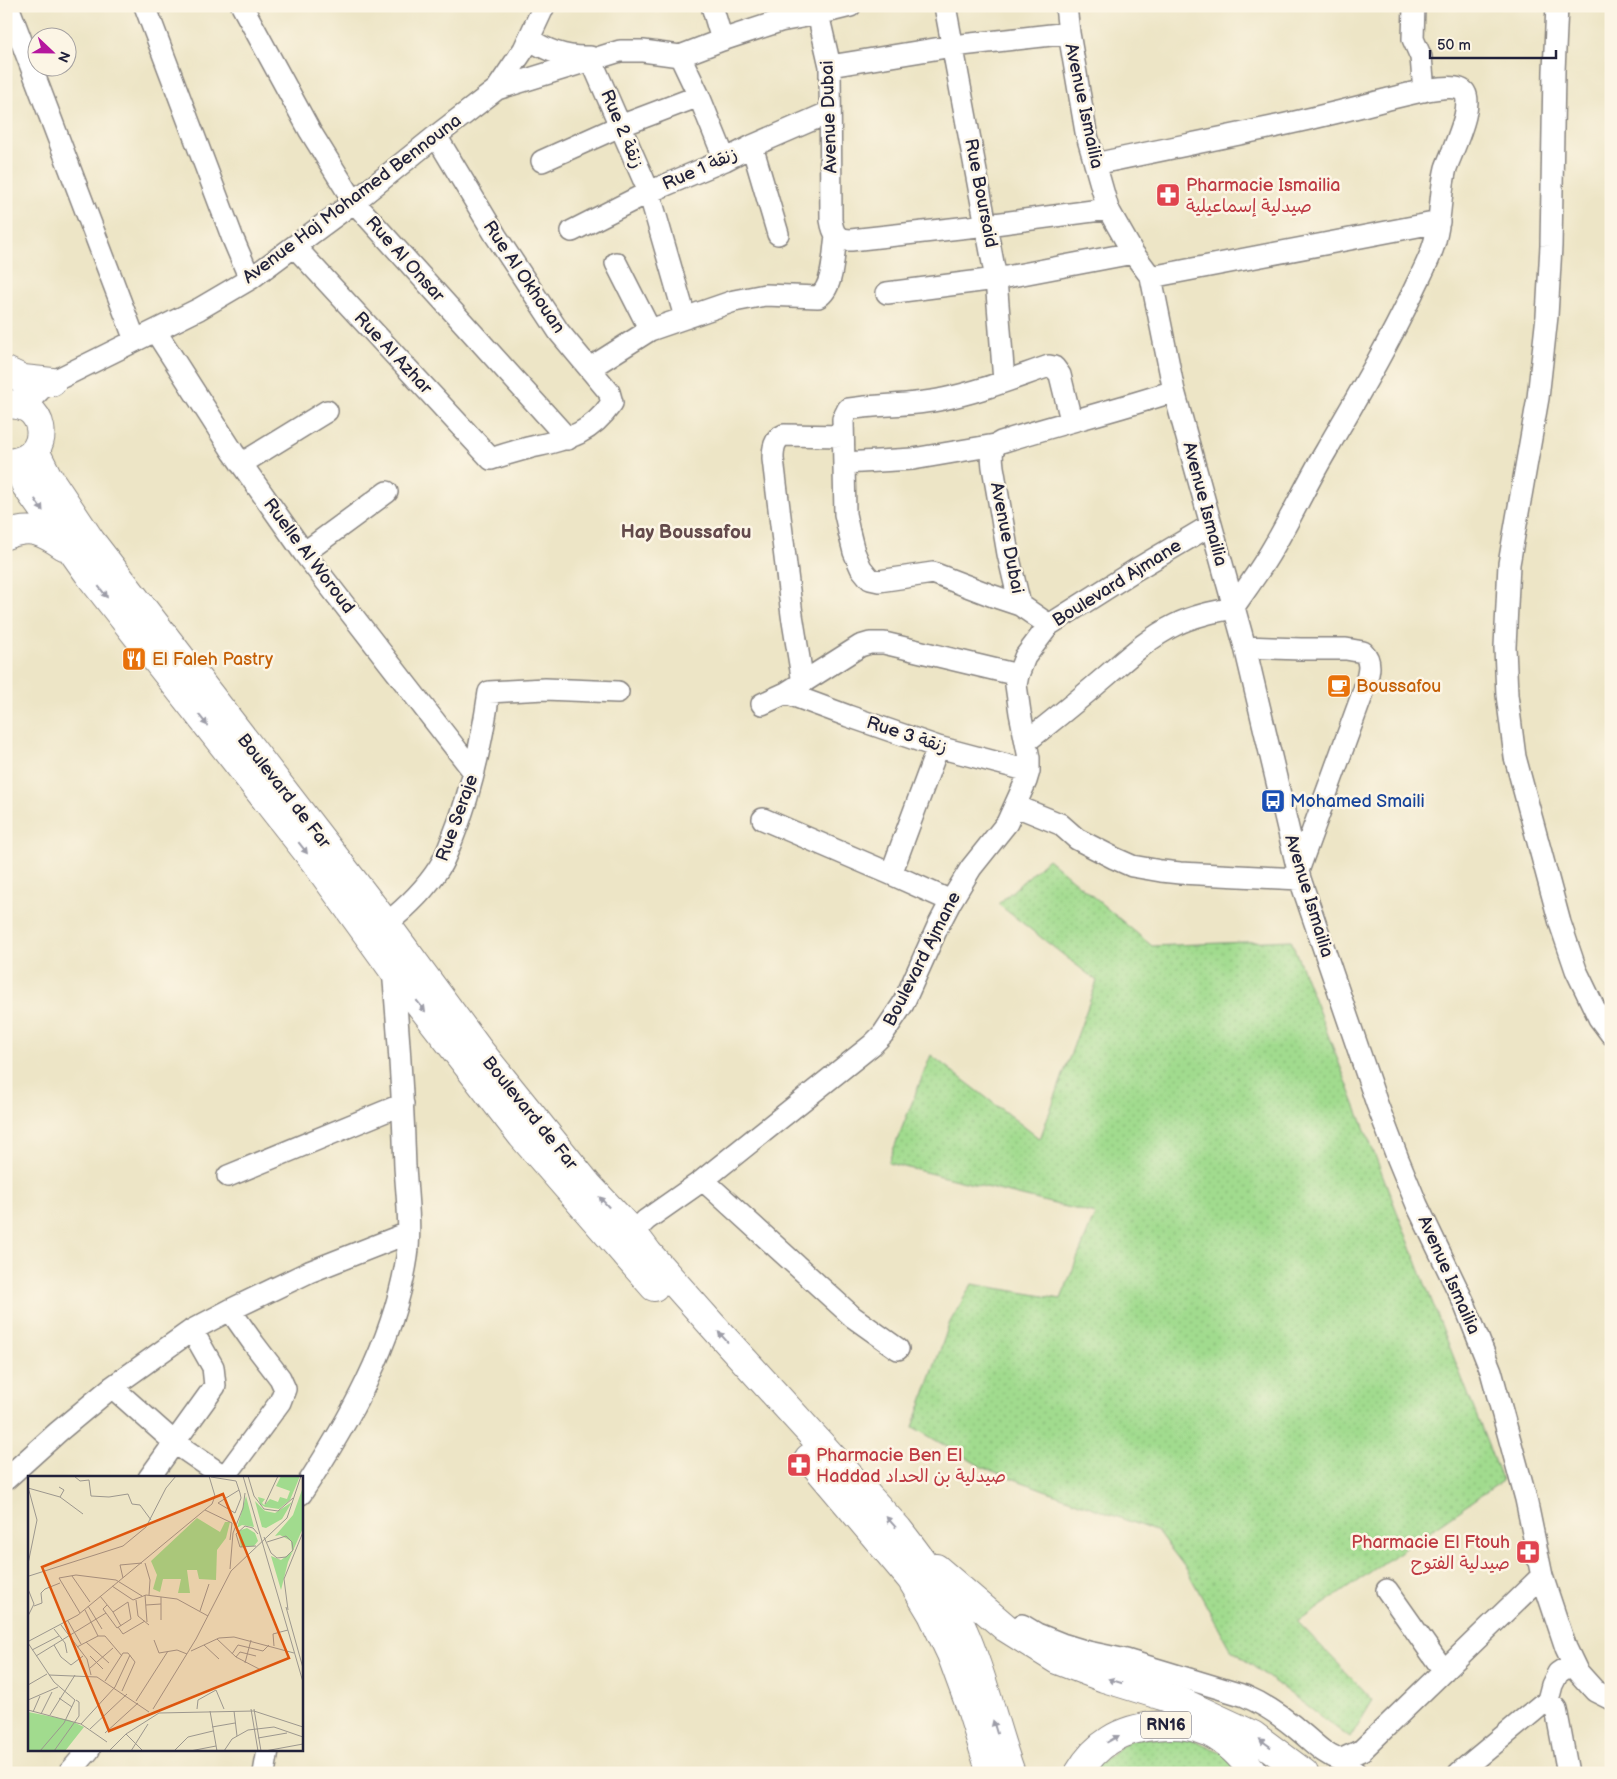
<svg xmlns="http://www.w3.org/2000/svg" width="1617" height="1779" font-family="'Balsamiq Sans','Playpen Sans Arabic',sans-serif">
<style>
.grass{fill:url(#grass-dots);stroke:#627e64}
.lines{fill:none;stroke-linecap:round;stroke-linejoin:round}
.minor-casing{stroke:#888480;stroke-width:24}
.major-casing{stroke:#888480;stroke-width:30}
.highway-casing{stroke:#888480;stroke-width:30}
.minor{stroke:#fff;stroke-width:21}
.major{stroke:#fff;stroke-width:28}
.highway{stroke:#fff;stroke-width:28}
.oneway{fill:#9c9ca7}
.labels{text-anchor:middle;dominant-baseline:central;stroke-width:5;stroke-linejoin:round;paint-order:stroke}
.shield{fill:#fcf5e5;stroke:#63616e;stroke-width:1}
.shield-label{font-size:16px;font-weight:bold;fill:#22223b}
.street-label{font-size:18px;fill:#22223b;stroke:#fcf5e5}
.health-label{font-size:18px;fill:#be3a42;stroke:#fcf5e5;text-anchor:start}
.food-label{font-size:18px;fill:#c56008;stroke:#fcf5e5;text-anchor:start}
.transit-label{font-size:18px;fill:#164399;stroke:#fcf5e5;text-anchor:start}
.neighbourhood-label{font-size:19px;font-weight:bold;fill:#634a4b;stroke:#fcf5e5}
.inset-road{fill:none;stroke:#9c978e;stroke-width:1}
.view{fill:#de560e;fill-opacity:0.15;stroke:#de560e;stroke-width:2.5}
.inset-edge{fill:none;stroke:#22223b;stroke-width:2.5}
</style>
<defs>
<pattern id="grass-dots" width="8" height="8" patternUnits="userSpaceOnUse" patternTransform="scale(1.25)"><rect width="8" height="8" fill="#a1db8e"/><path d="M2 2h.1M6 6h.1" fill="none" stroke="#8abc7b" stroke-width="1.8" stroke-linecap="round"/></pattern>
</defs>
<rect width="100%" height="100%" fill="#fcf5e5"/>
<filter id="ink" filterUnits="userSpaceOnUse"><feTurbulence type="fractalNoise" baseFrequency=".02" numOctaves="2"/><feDisplacementMap in="SourceGraphic" scale="10" xChannelSelector="R" yChannelSelector="G"/><feConvolveMatrix kernelMatrix="1 2 1 2 8 2 1 2 1" color-interpolation-filters="sRGB"/></filter>
<filter id="wash" filterUnits="userSpaceOnUse"><feTurbulence type="fractalNoise" baseFrequency=".0096" numOctaves="4" result="noise"/><feDisplacementMap in="SourceGraphic" scale="20" xChannelSelector="R" yChannelSelector="G"/><feGaussianBlur stdDeviation="1.12" result="paint"/><feColorMatrix in="noise" values="0 0 0 0 0 0 0 0 0 0 0 0 0 0 0 0 0 1.4 0 .05"/><feComposite in="paint" operator="in"/></filter>
<g filter="url(#wash)">
<rect width="100%" height="100%" fill="#ede5c6"/>
<!-- grass -->
<path class="grass" d="M1048 859 1152 946 1291 940 1502 1481 1298 1622 1373 1700 1350 1738 1230 1649 1187 1570 1158 1532 982 1467 913 1427 950 1322 972 1284 1061 1299 1095 1214 888 1163 931 1055 1040 1139 1097 981 998 904Z
M1132 1738 1192 1739 1223 1753 1239 1773H1087Z"/>
</g>
<g filter="url(#ink)">
<g class="lines">
<defs>
<path id="minor" d="M8 6 135 340
M145 6 233 239 250 279
M242 6 310 131 354 202 568 439
M712 6 722 40
M945 6 996 279 1004 381
M1066 6 1069 33 1086 132 1108 209 1133 253 1151 277 1174 391 1245 647 1300 879 1377 1104 1398 1159 1417 1205 1464 1303 1491 1371 1526 1499 1542 1576 1566 1648 1577 1671 1595 1691 1611 1699
M1414 6 1413 39 1421 57 1424 91
M1557 6 1554 71 1551 246 1547 316 1538 398 1509 564 1505 647 1507 695 1515 757 1560 923 1576 970 1599 1018 1611 1034
M818 14 830 66 831 220C833 233 836 240 851 240L987 225 1108 209
M529 39C547 51 566 58 588 57
M680 56 699 96 725 160
M590 57 649 192 685 317
M830 66 953 46 1069 33
M497 89 620 51H643L680 56 722 40 780 21 818 14 850 6
M752 146 778 234
M542 161 620 126 699 96
M572 231 649 192 725 160 752 146 830 112
M295 247 491 459C503 455 516 451 528 448 566 439 588 437 612 403L609 392 559 332 496 236 436 136
M616 263 650 330
M1151 277 1439 222
M887 293 996 279 1133 253
M156 332 233 452 304 553 474 772
M590 368 650 330 734 301 765 295 818 297C834 288 833 254 836 236
M24 406 41 389 52 382 199 309 250 279 354 202 436 136 497 89 524 49 544 6
M844 463 913 459 995 445
M241 464 327 411
M304 553 387 492
M1020 605 993 596 933 573 879 581 870 579 861 568 854 552 849 532 845 514 843 419 848 409C879 404 912 406 943 399 979 392 1014 378 1049 366L1054 367 1060 375 1071 420
M1049 625 1020 605 1008 554 993 467C992 457 990 447 1001 442 1058 424 1117 410 1174 391
M1245 647 1301 649H1346L1363 652C1374 663 1367 677 1364 690L1298 871
M803 683 792 615 773 459C773 449 774 439 784 435L843 436
M786 693 848 716 938 747 1029 771
M762 704 786 693 860 646 870 643H884L1018 675
M1027 741C1051 722 1075 703 1098 683 1122 663 1146 639 1175 625 1193 616 1213 612 1233 608 1247 588 1261 569 1273 548 1292 516 1307 483 1326 451 1356 399 1387 347 1413 292 1419 279 1426 266 1431 253 1442 225 1439 196 1446 168 1451 153 1480 96 1460 89 1444 83 1401 96 1385 100 1289 126 1192 143 1095 164
M1016 806 1060 824 1077 839 1114 858 1132 866 1161 871 1180 873 1300 879
M763 819 891 874 951 901
M891 874 938 747
M386 924C406 908 425 890 439 868 445 859 449 847 453 837 472 791 482 741 489 692L545 689 618 692
M228 1176 403 1104
M703 1180 853 1317 898 1349
M633 1233 646 1220 703 1180 872 1045 883 1034 903 1004 938 926 951 901 971 868 1007 823 1026 781 1029 771V758L1020 713 1016 685 1018 675 1025 657 1049 625 1137 569 1211 525
M112 1387 175 1443 226 1478
M149 1478 215 1386 213 1367 192 1330
M224 1478 280 1402 285 1389 280 1378 254 1344 230 1310
M6 1479 58 1432 112 1387 192 1330 230 1310 309 1272 408 1233
M301 1494C348 1423 394 1343 407 1257 411 1228 407 1196 405 1167 403 1101 399 1036 393 970
M1387 1590 1444 1671
M1022 1625 1037 1634 1062 1644 1088 1652 1126 1660 1245 1696C1266 1705 1287 1720 1304 1735 1316 1745 1325 1755 1340 1760L1362 1750 1542 1576
M1547 1704 1552 1685 1558 1673 1573 1663
M1340 1760 1356 1773
M69 1773 89 1750
M264 1773 268 1750
M1459 1773 1541 1705C1547 1704 1552 1704 1556 1709L1568 1773"/>
<path id="major" d="M6 371 23 379 52 382
M6 405C45 398 55 454 15 462"/>
<path id="highway" d="M35 451 47 475 91 541 375 909 479 1050 588 1185 633 1233 648 1253 712 1325 898 1529C922 1560 949 1595 964 1632 984 1677 994 1726 1011 1773
M16 462 26 486 90 576 315 862 393 970 522 1136 654 1287
M6 535C32 525 43 532 64 546
M809 1458 911 1579 932 1614 951 1654 970 1706 991 1773
M936 1568 1006 1628 1057 1660 1104 1678 1182 1702 1253 1735 1304 1773
M1079 1773C1087 1759 1097 1748 1110 1740 1135 1724 1181 1720 1208 1732 1228 1742 1241 1756 1254 1773"/>
</defs>
<!-- minor casing -->
<use href="#minor" class="minor-casing"/>
<!-- major casing -->
<use href="#major" class="major-casing"/>
<!-- highway casing -->
<use href="#highway" class="highway-casing"/>
<!-- minor -->
<use href="#minor" class="minor"/>
<!-- major -->
<use href="#major" class="major"/>
<!-- highway -->
<use href="#highway" class="highway"/>
</g>
<!-- one-way arrows -->
<defs><path id="oneway-solid" d="M-6-.8H1V-3.2L6.5 0L1 3.2V.8H-6Z" transform="scale(1.25)"/></defs>
<g class="oneway">
<use href="#oneway-solid" transform="translate(39 505) rotate(56)"/>
<use href="#oneway-solid" transform="translate(103 592) rotate(52)"/>
<use href="#oneway-solid" transform="translate(203 720) rotate(52)"/>
<use href="#oneway-solid" transform="translate(303 848) rotate(52)"/>
<use href="#oneway-solid" transform="translate(421 1006) rotate(52)"/>
<use href="#oneway-solid" transform="translate(604 1202) rotate(-133)"/>
<use href="#oneway-solid" transform="translate(723 1337) rotate(-132)"/>
<use href="#oneway-solid" transform="translate(891 1522) rotate(-132)"/>
<use href="#oneway-solid" transform="translate(1115 1681) rotate(-162)"/>
<use href="#oneway-solid" transform="translate(995 1727) rotate(-107)"/>
<use href="#oneway-solid" transform="translate(1113 1739) rotate(-30)"/>
<use href="#oneway-solid" transform="translate(1265 1743) rotate(-144)"/>
</g>
</g>
<!-- icons -->
<defs>
<symbol id="pharmacy-square" viewBox="-11 -11 22 22"><rect x="-9" y="-9" width="18" height="18" rx="4" fill="#e0444e" stroke="#fcf5e5"/><path d="M-2-6h4v4h4v4h-4v4h-4v-4h-4v-4h4Z" fill="#fff"/></symbol>
<symbol id="restaurant-square" viewBox="-11 -11 22 22"><rect x="-9" y="-9" width="18" height="18" rx="4" fill="#e8710a" stroke="#fcf5e5"/><path d="M-5-6h1v4h1v-4h1v4h1v-4h1v5L-1.5 .5V6h-2V.5L-5-1ZM5-6V6H3V1.5H1.5Q1.5-4 5-6Z" fill="#fff"/></symbol>
<symbol id="cafe-square" viewBox="-11 -11 22 22"><rect x="-9" y="-9" width="18" height="18" rx="4" fill="#e8710a" stroke="#fcf5e5"/><path d="M-5.5-4.5H6V0H3Q3 3.5 0 3.5H-2.5Q-5.5 3.5-5.5 0ZM3-3.2v2h1.7v-2ZM-6 4.5H4V6H-6Z" fill="#fff"/></symbol>
<symbol id="bus-square" viewBox="-11 -11 22 22"><rect x="-9" y="-9" width="18" height="18" rx="4" fill="#1a4fb4" stroke="#fcf5e5"/><path d="M-5-6H5V4H4V6H2V4H-2V6H-4V4H-5ZM-3.5-4V0h7V-4ZM-3.5 1.2v1.5H-2V1.2ZM2 1.2v1.5H3.5V1.2Z" fill="#fff"/></symbol>
</defs>
<g fill-rule="evenodd">
<use href="#pharmacy-square" x="1154" y="181" width="28" height="28"/>
<use href="#restaurant-square" x="120" y="645" width="28" height="28"/>
<use href="#cafe-square" x="1325" y="672" width="28" height="28"/>
<use href="#bus-square" x="1259" y="787" width="28" height="28"/>
<use href="#pharmacy-square" x="785" y="1451" width="28" height="28"/>
<use href="#pharmacy-square" x="1514" y="1538" width="28" height="28"/>
</g>
<g class="labels">
<!-- shield labels -->
<rect class="shield" x="1141" y="1711.5" width="50" height="27" rx="4"/>
<g class="shield-label">
<text x="1166" y="1725">RN16</text>
</g>
<!-- street labels -->
<g class="street-label">
<text transform="translate(1084 106) rotate(78)">Avenue Ismailia</text>
<text transform="translate(829 117) rotate(-92)">Avenue Dubai</text>
<text transform="translate(622 129) rotate(67)">Rue 2 زنقة</text>
<text transform="translate(700 169) rotate(-24)">Rue 1 زنقة</text>
<text transform="translate(981 193) rotate(79)">Rue Boursaid</text>
<text transform="translate(352 199) rotate(-37)">Avenue Haj Mohamed Bennouna</text>
<text transform="translate(405 259) rotate(48)">Rue Al Onsar</text>
<text transform="translate(524 277) rotate(56)">Rue Al Okhouan</text>
<text transform="translate(393 353) rotate(47)">Rue Al Azhar</text>
<text transform="translate(1205 504) rotate(75)">Avenue Ismailia</text>
<text transform="translate(1007 538) rotate(79)">Avenue Dubai</text>
<text transform="translate(309 556) rotate(53)">Ruelle Al Woroud</text>
<text transform="translate(1117 583) rotate(-32)">Boulevard Ajmane</text>
<text transform="translate(907 735) rotate(18)">Rue 3 زنقة</text>
<text transform="translate(284 791) rotate(52)">Boulevard de Far</text>
<text transform="translate(457 818) rotate(-70)">Rue Seraje</text>
<text transform="translate(1309 896) rotate(73)">Avenue Ismailia</text>
<text transform="translate(922 959) rotate(-63)">Boulevard Ajmane</text>
<text transform="translate(530 1113) rotate(51)">Boulevard de Far</text>
<text transform="translate(1449 1275) rotate(66)">Avenue Ismailia</text>
</g>
<!-- health labels -->
<g class="health-label">
<text x="1186" y="185">Pharmacie Ismailia<tspan x="1186" dy="21">صيدلية إسماعيلية</tspan></text>
<text x="816" y="1455">Pharmacie Ben El<tspan x="816" dy="21">Haddad صيدلية بن الحداد</tspan></text>
<text x="1510" y="1542" text-anchor="end">Pharmacie El Ftouh<tspan x="1510" dy="21">صيدلية الفتوح</tspan></text>
</g>
<!-- food labels -->
<g class="food-label">
<text x="152" y="659">El Faleh Pastry</text>
<text x="1356" y="686">Boussafou</text>
</g>
<!-- transit labels -->
<g class="transit-label">
<text x="1290" y="801">Mohamed Smaili</text>
</g>
<!-- neighbourhood labels -->
<g class="neighbourhood-label">
<text x="686" y="532">Hay Boussafou</text>
</g>
</g>
<!-- overview -->
<g transform="translate(28 1476)">
<rect width="275" height="275" fill="#ede5c6"/>
<path d="M253 0H272L262 24 251 33 237 31 232 28 230 21 237 23 234 27 236 29 242 23 250 26 252 21 259 23 262 15 248 10ZM275 11V52L260 86 253 114 243 80 253 84 264 76 263 65 252 59 247 60 265 39ZM218 20 226 51 214 49 209 52ZM227 25 237 35 247 37 264 26 254 43 238 52 234 51ZM169 42 192 56 197 46H202L198 62 189 74 188 104 171 103 169 94H159L162 117H150L153 103H135L132 116 125 113 129 99 123 85ZM219 52 227 57 230 65 226 70 213 71 210 55ZM0 236 41 244 56 251 37 275H0Z" fill="#a1db8e"/>
<path class="inset-road" d="M46 0 52 5 61 4 63 20 81 21 100 18 104 28 112 29 123 44M215 0 275 206M220 0 226 20 236 33 250 35 265 22M183 1 208 5 212 17 213 22 207 37 190 27 211 14M0 11 9 44 0 88M0 12 32 21 36 14 31 11M32 21 55 38M237 28 250 0M177 34 204 47 202 64M236 61 243 77 249 82 258 81 265 74 264 66 258 60 239 66M228 70 212 71 208 58 217 50 225 52 230 58M117 87 122 104 121 119M202 93 205 57 215 32 217 17M1 100 95 70 118 51 138 12 148 0M44 100 62 126M95 102 92 89 114 87M84 110 105 124 118 119 149 123 180 140M0 113 6 128 0 140M117 119 119 146M72 120 85 136 100 126M108 124 110 140 121 149M79 129 75 133 89 152 103 143 100 126M118 129 133 128M6 130 14 127 13 117 17 113 32 107M60 130 74 153M258 131 275 192M260 134 256 103 275 56M172 135 181 108M85 136 93 150M52 137 31 102 48 99 88 104 114 120M133 144V121M40 145 53 168M33 149 59 183 63 199M90 151 95 158 117 145M26 153 37 167 39 177M70 160H77L94 180M189 163 208 181 233 194M126 164 131 177 149 174 159 178M1 165 50 139 184 28 187 20 181 0M58 166 81 187M0 167 26 206 47 224 36 247 12 275M26 169 33 181 43 189 55 180M176 169 191 183M246 170 245 158 260 154M49 171 70 160 57 134M4 174 31 160M163 175 191 162 206 161 266 177M204 178 210 169 235 175 241 169M8 180 78 137M62 180 75 193M208 181 212 176 228 180M217 187 223 164M62 192 85 172M21 199 69 201 121 236M77 205 95 177H100L107 186 94 215M0 209 19 198M31 222 44 231M0 224 30 211M108 225 140 175M125 233 168 163 203 95 259 42 273 0M169 233 170 224 188 214 196 233M223 233 230 275M226 233 233 275M0 234 53 248 79 266M182 235 189 275M206 235 209 260M5 236 12 220M13 238 24 216M22 239 47 199M53 248 87 211 102 179M184 251 207 247M62 253 99 218M77 257 110 227M98 258 115 275M230 262 259 257M26 275 51 240V226L48 224M81 275 98 258 131 237 226 235 275 251M103 275 120 248M146 275 160 261 185 255M162 275 188 270M196 275 204 263 220 254 246 251 275 261M237 275 275 268"/>
<path class="view" d="M195 18 261 182 81 255 14 91Z"/>
<rect width="275" height="275" class="inset-edge"/>
</g>
<!-- margin -->
<rect width="1617" height="1779" fill="none" stroke="#fcf5e5" stroke-width="25"/>
<!-- north arrow -->
<g transform="translate(52 52) rotate(112)"><circle r="24" fill="#fcf5e5" stroke="#a5a1a1"/>
<path d="M0-4L9 19L0 12L-9 19Z" fill="#b5179e"/>
<text y="-8" font-size="14" font-weight="bold" text-anchor="middle" fill="#22223b">N</text>
</g>
<!-- scale -->
<path d="M1430 50v8h126v-8" fill="none" stroke="#22223b" stroke-width="2.5"/>
<text x="1437" y="50" font-size="15" fill="#22223b" stroke="#fcf5e5" stroke-width="4" paint-order="stroke">50 m</text>
</svg>
